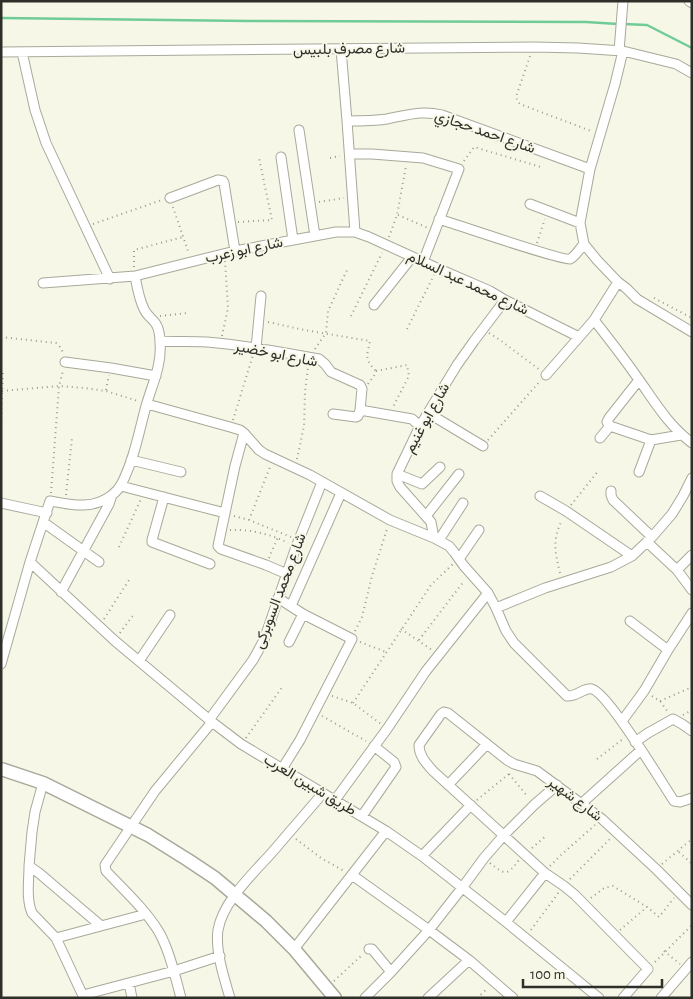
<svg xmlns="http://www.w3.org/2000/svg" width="693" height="999" font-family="'Alegreya Sans',Vazirmatn,sans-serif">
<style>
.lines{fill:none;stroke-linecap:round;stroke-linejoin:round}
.stream{stroke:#6fcc96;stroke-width:2.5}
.street-casing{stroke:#a8a99a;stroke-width:11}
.secondary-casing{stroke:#a8a99a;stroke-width:15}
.path{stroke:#9b9c90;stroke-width:2;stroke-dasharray:1 4;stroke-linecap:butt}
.street{stroke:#fff;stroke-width:9}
.secondary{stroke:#fff;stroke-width:12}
.labels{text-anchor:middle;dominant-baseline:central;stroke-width:4;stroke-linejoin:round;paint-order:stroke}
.street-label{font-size:15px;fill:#2f2f29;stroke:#f6f7e7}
</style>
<rect width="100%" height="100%" fill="#f6f7e7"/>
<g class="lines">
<!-- stream -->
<path class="stream" d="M1 18 249 21 586 22 618 24
M624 24 647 25 692 48"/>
<defs>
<path id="street" d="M689 1 692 3
M341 49 347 121 355 232
M619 51 623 1
M623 51 615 84 590 169 580 223 584 244 597 260 618 282 626 288 637 299 692 332
M1 52 533 47 578 48 623 51 676 64 692 73
M22 52 35 110 46 143 110 279
M347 121C361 121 374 121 387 119 408 115 421 110 442 115L590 169
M299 130 315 236
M350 154H372L423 158 459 169 423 262
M281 157 293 240
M170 198 218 180 223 181 224 183 235 251
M530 204 580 223
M439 219C455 224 563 261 570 259 575 257 580 248 584 244
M43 283 135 276 235 251 336 232H355L369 237 437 268 490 291 505 300 579 337
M374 305 412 257
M594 320C609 339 623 357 637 377 655 402 667 424 692 443
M160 341C176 342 191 341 207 342 245 345 282 352 319 359L325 364 331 372 360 385 362 389 360 410 358 416 356 417 333 414
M256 348 261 296
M65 362 111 368 156 376
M546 375 594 320 618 282
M147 404 230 427 240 430 244 433 259 450 265 454 310 475 390 520 434 538 449 546 454 552 464 566 488 593 496 608 506 631 514 643 567 696C576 697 585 687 592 689 608 693 662 783 674 801L680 802 692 798
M360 410 412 419 420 426
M428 413 483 446
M610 426 651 440 681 435
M610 426 607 422 609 418 639 380
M244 433 235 466 218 546 221 549 266 565 287 574
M600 438 610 426
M131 460 181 472
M639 472 651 440
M397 474 422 484 440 467
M121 486 225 513
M611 491V495L613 500 652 537
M540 496 566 511 632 556
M164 497 152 540V542L210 564
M1 503 47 513
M426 516 459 474
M43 522 99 562
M434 538 431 522 400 487 397 481V474L420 426 457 365 474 341 505 300
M439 540 463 503
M647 542 677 570 692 555
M459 559 479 530
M30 562 115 641 212 722 241 744 386 831 422 856 506 922 599 998
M677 570 692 590
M61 592 109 504 112 495
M278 598 303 614 352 639 300 740 282 769
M291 606 341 493
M496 608 545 588 611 567 632 556 652 537 672 514 683 496 692 478
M630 621 668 650
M289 642 303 614
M139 661 170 615
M1 664 30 562 50 501C72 505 93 510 112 495 116 492 120 487 122 483 134 459 139 432 146 406 152 385 162 365 160 343 160 337 159 329 156 324 153 319 147 316 144 309 139 299 137 287 135 276
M209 720 253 660 264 640 296 547 322 482
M622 721 644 691 668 650 692 613
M635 742 648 733 673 719 682 724 692 731
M43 783 35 812 32 832 29 866 39 873 100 925
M448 785 487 744
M335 800 387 729 426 671 488 593
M581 804 641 750
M362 816 396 767 394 762 374 746
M422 856 471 805
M29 866C29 881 26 899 32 913L56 938
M352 875 429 930 469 960 513 998
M506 922 545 873
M294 949 386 831
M369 949H372L391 972
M129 983 132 998
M83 995 174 971 220 956
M84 998 56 938 146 914
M181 998C175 976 170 952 159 932 145 909 124 890 106 871L105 865 155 791 212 722
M230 998C224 978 215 950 218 930 223 900 256 871 275 849 291 830 307 812 323 793
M365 998 391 972 429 930 462 888 484 858 504 835 534 805 557 785
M428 998 469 960
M623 998 648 969 575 895 564 886 545 873 433 771C426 763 419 756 419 745L441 714 444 712 448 713 507 760 514 764 537 771 602 819 656 869 692 905
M661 998 692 962"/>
<path id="secondary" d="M1 769 43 783 148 835 188 860 215 878 266 921 294 949 335 998"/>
</defs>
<!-- street casing -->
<use href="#street" class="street-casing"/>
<!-- secondary casing -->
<use href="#secondary" class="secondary-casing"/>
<!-- path -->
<path class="path" d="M530 56 516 97 518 102 520 104 591 131
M330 158 340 156
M464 161 474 147 541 167
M319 202 344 198
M173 207 189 254
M398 215 428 228
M238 222 272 220 259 158
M93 224 162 200
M389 237 397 215 406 166
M537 243 545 219
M134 267V250L183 237
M654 298 692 318
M160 316 188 313
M351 316 382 253
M268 322 304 330 370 341C367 356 364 359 376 371
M407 329 434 275
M489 333 500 340 540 370
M222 336 228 308 225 261
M1 337 56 343 61 348 64 355
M315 349 326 333 328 311 347 270
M1 370H3L1 421
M376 371 407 365 409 376 393 407
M368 384 374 376 376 371
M106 390 109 375
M2 391 59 386 84 388 106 391 138 401
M233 420 253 355
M488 440 541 380
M297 459 304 426 305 392 308 367
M51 493 59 386 63 371
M66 495 72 438
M571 505 599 470
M234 516 249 520 291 537
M249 520 270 467
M230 530C249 529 271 534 288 543
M119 547 141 499
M269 558 278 537
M560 573C555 552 552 540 562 520
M104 619 131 577
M401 629 432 650
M355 631 362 617 372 576 387 529
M120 633 134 614
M419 640 464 581
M360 642 386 652
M332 696 353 703 381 724
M652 696 660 701 668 712
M660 701 692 687
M353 703 431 585 453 564
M683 715 692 710
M322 716 366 741
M246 738 283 686
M597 759 623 739
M509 774 528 797
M477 800 510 773
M296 839 321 858 344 871
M532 848 547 835
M679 852 692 864
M490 863C505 875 507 876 519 860
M662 864 692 839
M550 866 561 855 595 825
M570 879 611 838
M591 898 604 888 613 886 647 907 659 917 674 898
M531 930 559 892
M620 930 647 907
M664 951 680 964
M655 962 692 925
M334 981 362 955
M477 998 488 988"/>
<!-- street -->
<use href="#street" class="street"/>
<!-- secondary -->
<use href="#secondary" class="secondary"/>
</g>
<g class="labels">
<!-- street labels -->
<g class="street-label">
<text transform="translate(349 49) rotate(-1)">شارع مصرف بلبيس</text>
<text transform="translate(485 132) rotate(19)">شارع احمد حجازي</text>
<text transform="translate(244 250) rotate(-12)">شارع ابو زعرب</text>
<text transform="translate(468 283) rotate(25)">شارع محمد عبد السلام</text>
<text transform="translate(276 354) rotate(11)">شارع ابو خضير</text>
<text transform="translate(427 418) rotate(-61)">شارع ابو غنيم</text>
<text transform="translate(280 591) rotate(-69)">شارع محمد السوبركى</text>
<text transform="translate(310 785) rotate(31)">طريق شبين العرب</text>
<text transform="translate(575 799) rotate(37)">شارع شهير</text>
</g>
</g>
<!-- border -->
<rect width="693" height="999" fill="none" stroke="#2f2f29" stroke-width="5"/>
<!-- scale -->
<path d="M523 979v8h139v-8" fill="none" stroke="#2f2f29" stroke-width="2.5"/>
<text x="530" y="979" font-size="15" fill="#2f2f29" stroke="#f6f7e7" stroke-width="4" paint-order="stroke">100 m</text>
</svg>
